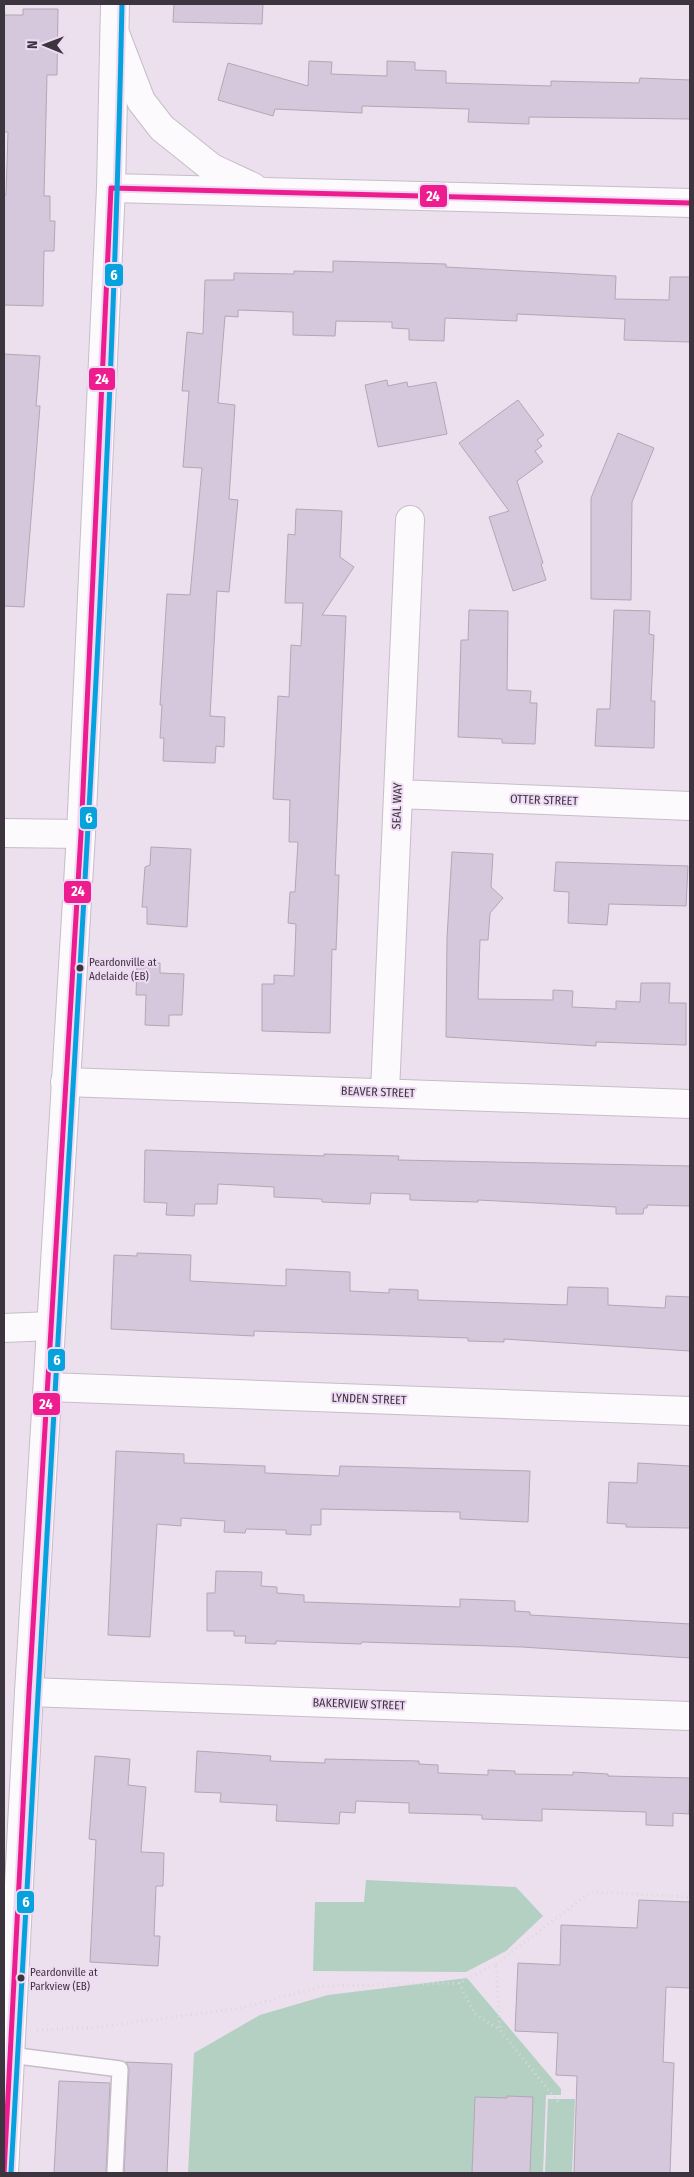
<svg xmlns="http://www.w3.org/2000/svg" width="694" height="2177" font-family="'Fira Sans Condensed',sans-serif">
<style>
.green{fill:#b3d0c2}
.building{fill:#d6c8dc;stroke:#b1a8b3}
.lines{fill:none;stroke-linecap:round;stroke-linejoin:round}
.service-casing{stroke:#c6bdc8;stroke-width:18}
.minor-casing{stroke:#c6bdc8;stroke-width:30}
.tertiary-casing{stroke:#c6bdc8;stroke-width:30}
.secondary-casing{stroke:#c6bdc8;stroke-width:30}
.path{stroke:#dbd8dc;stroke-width:3;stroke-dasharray:1 4;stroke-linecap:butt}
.service{stroke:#fcfafc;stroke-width:15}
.minor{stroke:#fcfafc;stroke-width:28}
.tertiary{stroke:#fcfafc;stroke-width:28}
.secondary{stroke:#fcfafc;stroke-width:28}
.bus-1-casing{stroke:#efdaf4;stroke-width:9}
.bus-2-casing{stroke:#efdaf4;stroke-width:9}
.bus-1{stroke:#ed1d8f;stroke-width:5}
.bus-2{stroke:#06a2dd;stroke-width:5}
.bus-dot{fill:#3c343e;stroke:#efdaf4;stroke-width:2}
.labels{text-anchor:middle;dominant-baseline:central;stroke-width:4;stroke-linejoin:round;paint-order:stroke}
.bus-label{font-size:11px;fill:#3c343e;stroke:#efdaf4;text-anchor:start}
.street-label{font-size:12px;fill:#3c343e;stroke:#efdaf4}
.line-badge{stroke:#efdaf4;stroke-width:2}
.badge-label{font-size:14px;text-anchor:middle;font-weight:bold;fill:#fff}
</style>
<rect width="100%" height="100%" fill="#ece0ee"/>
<!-- green -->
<path class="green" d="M366 1880 516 1887 543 1916 506 1951 466 1972 313 1971 315 1902H364Z
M467 1978 561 2089V2095H546L543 2173H188L194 2053 260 2015 328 1995Z
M548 2099H575L572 2173H545Z"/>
<!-- building -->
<path class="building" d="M174 4H263L262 24 173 22Z
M23 9H58L57 75H47L44 196H50V221H55L54 251H44L43 306 4 305V195H6L8 132H4V15H23Z
M309 61 332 62 331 74 387 76V61L415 62V70L446 71V83L551 86V81L639 83 640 78 690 80V119L529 117V124L468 122 469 109 362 106V113L275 109 273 116 218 100 228 63 308 86Z
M333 261 446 264V267L616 276 615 299 669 300 670 277H690V342L624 340 625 319 517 314V321L445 318 444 341 409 340V329L392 328V322L336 321 335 336 293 335V312L238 310V317L225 316 218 403 235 405 229 499 238 500 229 592 217 591 210 716 225 717 224 747 216 746 215 763 163 761 164 738H160L162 705H160L167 594 190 595 202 468 183 467 189 391H182L187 332 203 334 205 280H234V273L294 274V271L333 272Z
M4 354 40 356 36 406H40L24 607 4 606Z
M387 380 388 386 407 382 408 387 436 382 447 434 378 447 365 385Z
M518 400 544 435 537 440 542 446 535 451 543 462 517 481 543 563 541 564 546 580 513 591 489 517 509 511 459 443Z
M618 433 654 448 632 502 631 600 591 599V498Z
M296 509 342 511 340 557 354 567 322 615 346 616 335 875H339L336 950 332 949 330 1033 262 1031V984H274V975L294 976 296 924 288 923 290 892H295L298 842H289L290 800 273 799 278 696 289 697 291 645 301 646 303 603H285L288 534 295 535Z
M469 610 508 611 507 690 531 691 530 703H537L535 744 502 743V739L458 737 461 640H468Z
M614 610 650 611 649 634 654 635 651 701H655L654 748 595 746 597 709H610Z
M151 847 191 849 187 927 147 924V907H142L145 867 150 865Z
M452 852 493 854 491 887 503 898 490 913 488 940H480L478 999 553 1000V990L573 991 572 1007 616 1009V1001L640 1002 641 983H670L669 1003H686V1045L596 1042V1046L446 1037 447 938Z
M556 862 688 866 686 906 609 904 607 925 568 923 569 892 554 891Z
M137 963H160V973L184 974 182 1015H169V1026L145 1025 146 995H136Z
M145 1150 324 1156V1154L399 1156 398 1160 690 1166V1206L647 1205V1208H644L643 1214H616V1207L478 1200V1202L410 1200V1194L371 1193 370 1204 322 1202V1199L274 1197V1187L218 1184 217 1204H195L194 1216 166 1215 167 1203 144 1202Z
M137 1253 191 1255 190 1281 286 1286V1269L350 1272V1291L389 1293V1289L418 1290V1300L567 1305 568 1287 608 1288V1305L665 1308 666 1296 690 1297V1351L504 1339V1342L468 1341V1338L350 1334 254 1331V1336L111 1329 114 1255 137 1256Z
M116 1451 184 1454V1463L265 1466V1473L339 1476 340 1466 530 1471 528 1522 460 1519V1512L321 1509V1525H311V1535L286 1534V1530L246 1529 245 1533 224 1532 225 1521 181 1518V1526L157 1524 150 1637 108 1635Z
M638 1463 690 1466V1528L626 1527V1524L607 1523 609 1482 637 1483Z
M216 1571 262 1572 261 1586 277 1587V1593L304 1595V1602L460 1607V1599L515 1601V1611L530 1612V1615L690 1624V1658L522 1647 362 1642 361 1644 276 1641V1644L245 1643 246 1636H234V1631H207V1593H215Z
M197 1751 271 1756 270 1761 325 1763V1759L419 1761V1764L438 1765V1773L488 1775V1770L515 1771V1774L573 1775V1772L608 1774V1776L690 1778 689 1814 673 1813V1826L646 1825V1812L542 1809V1821L482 1819V1815L409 1813V1803L356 1801 355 1813 340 1812 339 1824 276 1821 277 1805 220 1802 221 1793 195 1792Z
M95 1756 130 1759 128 1785 146 1787 141 1852 164 1853 163 1886H156L154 1936H160L158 1966 90 1962 96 1840 89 1839Z
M639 1900 690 1902V1988L666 1987 663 2062 674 2063 670 2173H574L577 2076 556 2075 558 2033 515 2031 518 1963 560 1965 561 1925 637 1928Z
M126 2062 172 2064 167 2173H124L129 2069Z
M59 2081 110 2083 106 2173H54Z
M507 2096 533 2097 530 2173H472L475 2097 507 2098Z"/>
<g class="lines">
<defs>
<path id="service" d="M10 2055 120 2069 115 2173"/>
<path id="minor" d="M398 794 690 806
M4 833 81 834
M65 1082 690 1104
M385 1092 410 520
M4 1328 51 1326
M48 1387 690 1411
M29 1692 690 1716"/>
<path id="tertiary" d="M116 36 141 101 162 128 212 168 253 187
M111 188 690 203"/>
<path id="secondary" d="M4 2173 29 1692 81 834 111 188 115 4"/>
</defs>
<!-- service casing -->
<use href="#service" class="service-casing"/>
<!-- minor casing -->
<use href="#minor" class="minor-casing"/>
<!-- tertiary casing -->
<use href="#tertiary" class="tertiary-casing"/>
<!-- secondary casing -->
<use href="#secondary" class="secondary-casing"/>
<!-- path -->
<path class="path" d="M496 1964 591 1892 690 1897
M459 1983 475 2014 500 2030
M37 2030 99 2027 241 2008 324 1986 459 1983 496 1964 500 2030 559 2103"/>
<!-- service -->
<use href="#service" class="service"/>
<!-- minor -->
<use href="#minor" class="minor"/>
<!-- tertiary -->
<use href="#tertiary" class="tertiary"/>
<!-- secondary -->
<use href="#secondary" class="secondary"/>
<defs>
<path id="bus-1" d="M4 2173 29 1692 81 834 111 188 690 203"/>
<path id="bus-2" d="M11 2173C26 1890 42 1607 59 1323 85 884 113 444 122 4"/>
</defs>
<!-- bus-1 casing -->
<use href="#bus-1" class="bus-1-casing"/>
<!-- bus-2 casing -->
<use href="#bus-2" class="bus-2-casing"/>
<!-- bus-1 -->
<use href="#bus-1" class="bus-1"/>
<!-- bus-2 -->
<use href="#bus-2" class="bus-2"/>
</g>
<!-- markers -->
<g class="bus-dot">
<circle cx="80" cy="968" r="4.5"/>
<circle cx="21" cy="1978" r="4.5"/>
</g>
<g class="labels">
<!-- bus labels -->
<g class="bus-label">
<text x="89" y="962">Peardonville at<tspan x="89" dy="14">Adelaide (EB)</tspan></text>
<text x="30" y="1972">Peardonville at<tspan x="30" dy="14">Parkview (EB)</tspan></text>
</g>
<!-- street labels -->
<g class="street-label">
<text transform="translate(544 800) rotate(2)">OTTER STREET</text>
<text transform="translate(397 806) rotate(-88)">SEAL WAY</text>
<text transform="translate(378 1092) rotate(2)">BEAVER STREET</text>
<text transform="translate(369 1399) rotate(2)">LYNDEN STREET</text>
<text transform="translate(359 1704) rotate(2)">BAKERVIEW STREET</text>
</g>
</g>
<g class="line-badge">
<rect x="419" y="184" width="29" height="24" rx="5" fill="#ed1d8f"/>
<rect x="104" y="263" width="20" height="24" rx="5" fill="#06a2dd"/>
<rect x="88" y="367" width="28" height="24" rx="5" fill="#ed1d8f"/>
<rect x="79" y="806" width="19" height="24" rx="5" fill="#06a2dd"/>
<rect x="63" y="880" width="29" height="24" rx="5" fill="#ed1d8f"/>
<rect x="47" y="1348" width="19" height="24" rx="5" fill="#06a2dd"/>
<rect x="32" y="1392" width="29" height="24" rx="5" fill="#ed1d8f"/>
<rect x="16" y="1890" width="19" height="24" rx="5" fill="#06a2dd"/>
</g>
<g class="badge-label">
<text x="433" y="201">24</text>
<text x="114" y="280">6</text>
<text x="102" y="384">24</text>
<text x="89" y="823">6</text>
<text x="78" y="896">24</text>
<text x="57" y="1365">6</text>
<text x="46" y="1409">24</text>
<text x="26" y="1907">6</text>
</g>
<!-- border -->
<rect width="694" height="2177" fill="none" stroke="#3c343e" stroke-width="10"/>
<!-- north arrow -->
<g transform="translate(45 45) rotate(271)" stroke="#efdaf4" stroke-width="4" paint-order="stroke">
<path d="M0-4L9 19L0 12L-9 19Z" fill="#3c343e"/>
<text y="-8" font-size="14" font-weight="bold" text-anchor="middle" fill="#3c343e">N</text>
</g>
</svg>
